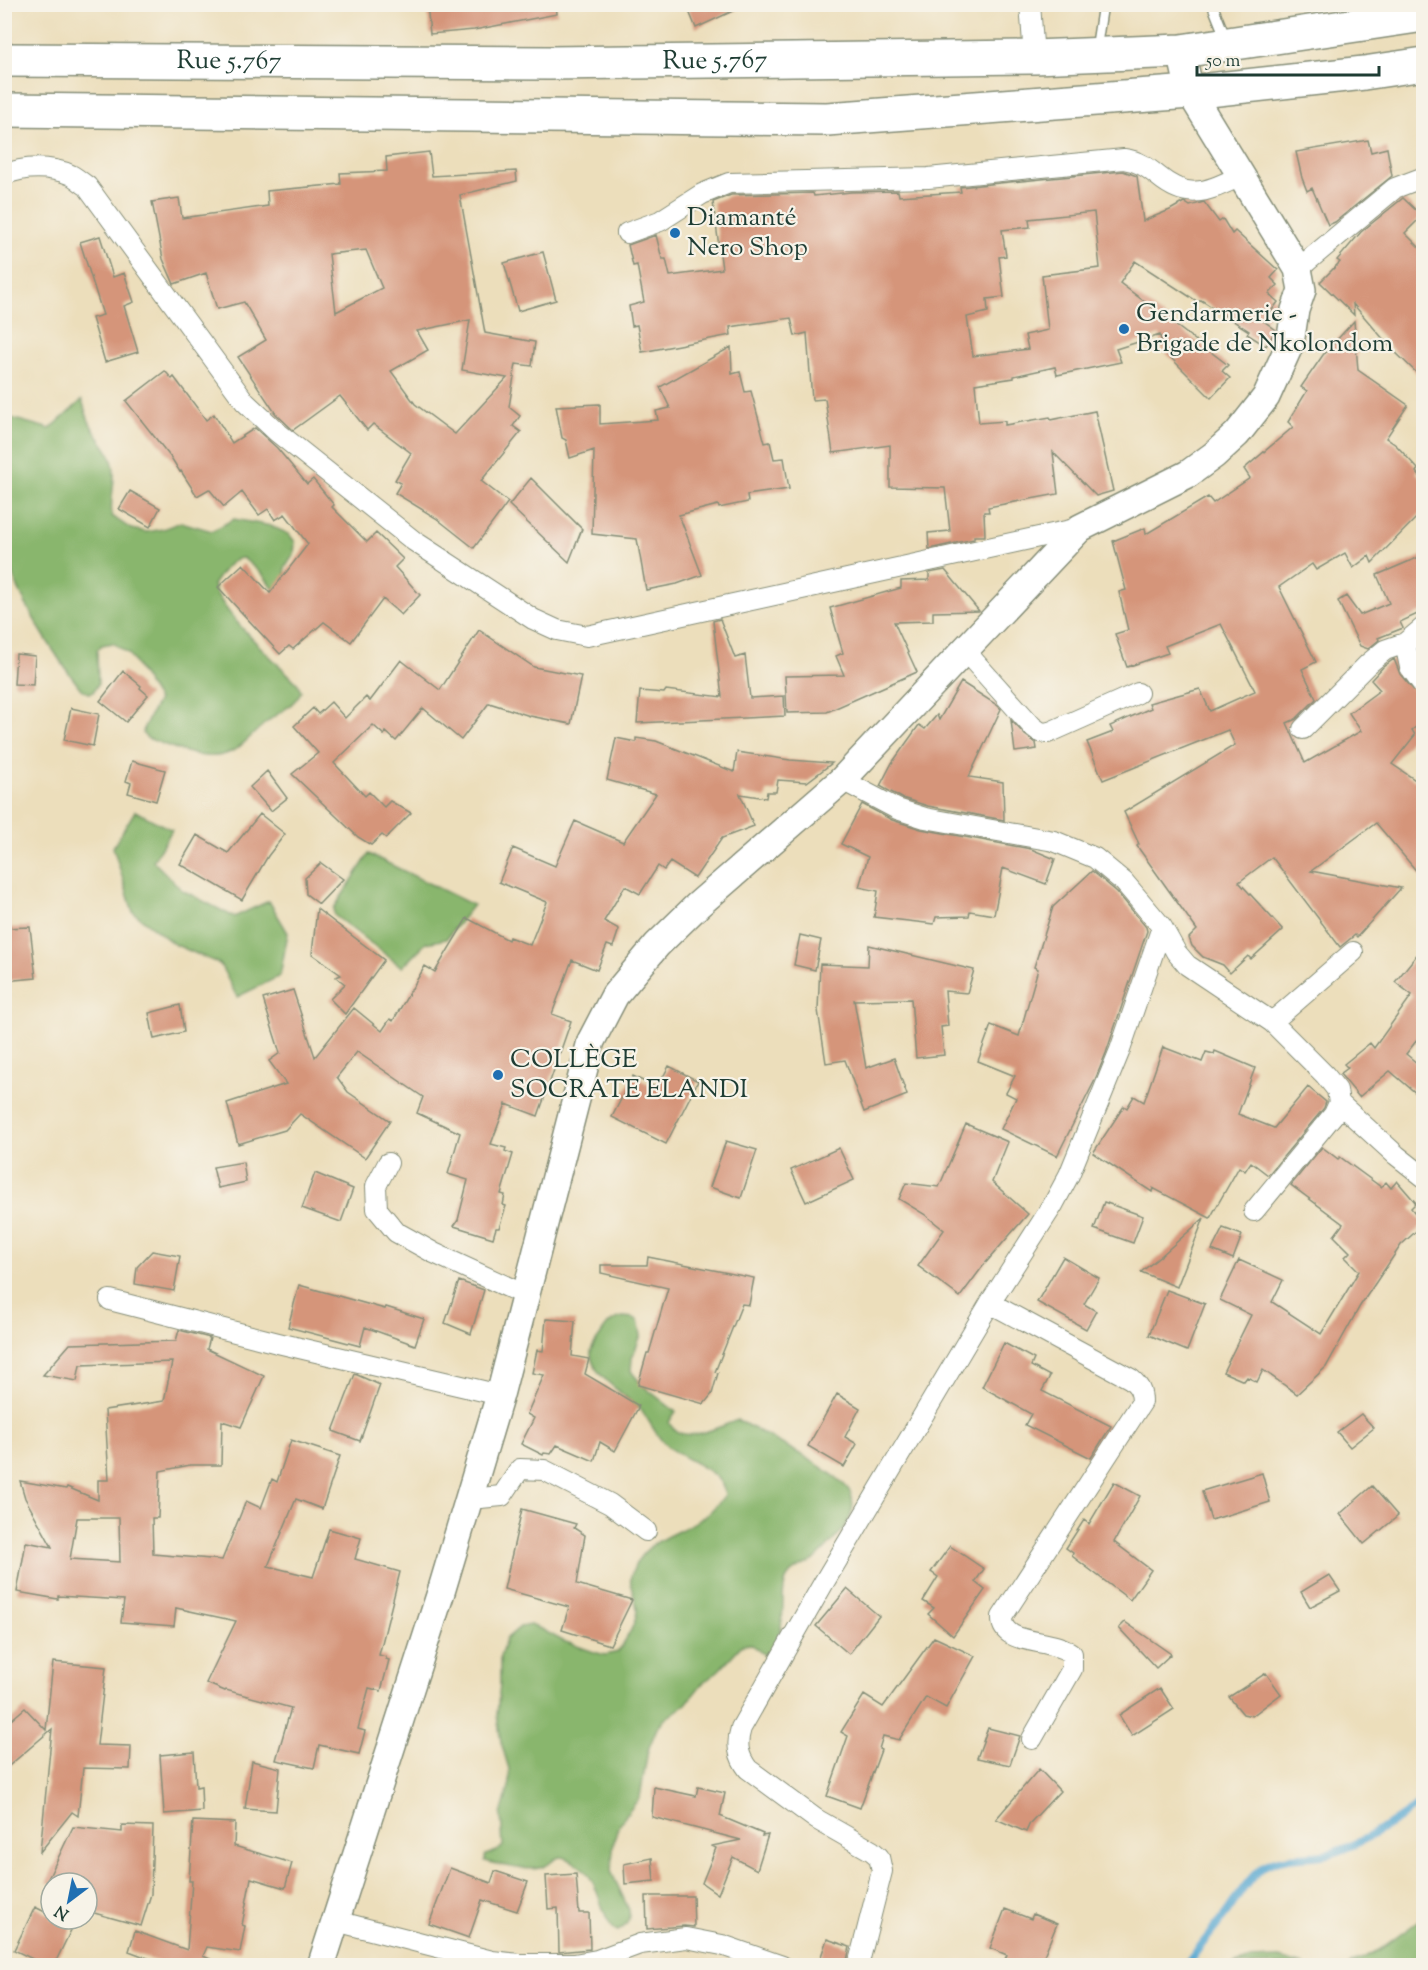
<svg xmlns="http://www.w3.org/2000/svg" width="1428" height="1970" font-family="'Sorts Mill Goudy',serif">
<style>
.forest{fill:#89b66d;stroke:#547a50;stroke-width:1.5}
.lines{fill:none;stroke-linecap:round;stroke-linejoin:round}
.stream{stroke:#56a7d1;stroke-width:8}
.building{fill:#d5957a;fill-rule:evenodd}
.lane-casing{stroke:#868e78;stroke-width:12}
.street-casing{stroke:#868e78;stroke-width:22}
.secondary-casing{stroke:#868e78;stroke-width:30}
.highway-casing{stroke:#868e78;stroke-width:36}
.lane{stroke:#fff;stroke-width:9}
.street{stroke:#fff;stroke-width:20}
.secondary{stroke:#fff;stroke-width:27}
.highway{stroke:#fff;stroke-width:33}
.poi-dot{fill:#1f6fb2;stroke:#f7f3e8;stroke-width:2}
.labels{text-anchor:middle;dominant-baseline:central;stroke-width:4.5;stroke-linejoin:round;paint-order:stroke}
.street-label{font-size:26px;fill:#1f3d34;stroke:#f7f3e8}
.poi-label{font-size:26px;fill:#1f3d34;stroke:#f7f3e8;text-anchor:start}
</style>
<rect width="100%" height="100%" fill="#f7f3e8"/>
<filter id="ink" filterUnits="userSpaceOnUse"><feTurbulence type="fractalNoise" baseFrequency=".0167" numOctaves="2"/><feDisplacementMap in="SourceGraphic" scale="12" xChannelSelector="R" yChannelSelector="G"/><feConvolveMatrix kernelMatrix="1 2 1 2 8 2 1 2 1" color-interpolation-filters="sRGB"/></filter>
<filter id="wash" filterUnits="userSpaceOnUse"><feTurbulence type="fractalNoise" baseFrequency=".008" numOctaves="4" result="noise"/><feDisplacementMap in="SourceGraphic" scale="24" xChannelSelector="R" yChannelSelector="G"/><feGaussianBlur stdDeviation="1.35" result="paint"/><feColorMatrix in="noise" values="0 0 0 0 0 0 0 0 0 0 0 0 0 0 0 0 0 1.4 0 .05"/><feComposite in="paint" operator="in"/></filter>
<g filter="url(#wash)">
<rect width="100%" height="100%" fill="#ecdebb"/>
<!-- forest -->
<path class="forest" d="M82 400C85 409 87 419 92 427 99 441 110 448 113 464 117 481 109 498 112 516L131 529 146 532 163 529 181 522 212 531 234 519 271 526 289 534 295 542 294 554 285 568V574L296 597 281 599 263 575 243 558C230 558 220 575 213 585 226 619 272 657 298 684L301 692C294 706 279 712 267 722 256 730 247 742 236 749 209 767 173 747 147 738L143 734 144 727 158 700 129 654 113 643 102 645 97 650 98 684 93 692 88 693 81 689C58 660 15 595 8 558 0 512 5 462 4 416L50 429Z
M135 811 172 830 153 861 182 890 234 917 269 901 288 933 280 976 237 997 220 964 174 944 133 912 113 847Z
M369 854 473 905 446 939 426 943 402 967 334 915V908Z
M623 1317 634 1318 638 1321 641 1335 632 1358 631 1371 642 1385 676 1412 669 1422C680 1448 720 1426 738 1420 762 1434 839 1471 850 1492 857 1508 850 1522 839 1534 831 1543 823 1553 814 1560 805 1566 793 1568 787 1578 781 1588 784 1607 782 1619 781 1631 778 1643 775 1655L773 1657H767L750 1644 742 1645 719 1670 701 1685 686 1704 665 1719 657 1728 648 1750 640 1797 620 1823 614 1840 611 1871 629 1910C630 1920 627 1926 618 1931 602 1926 601 1883 582 1868 577 1864 567 1857 561 1857 554 1857 551 1864 545 1866 532 1873 498 1865 485 1861V1855L497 1851 503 1846 501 1815 510 1783 509 1769 501 1742 497 1715 500 1683V1656L506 1639 520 1627 530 1625 541 1629 563 1641 594 1652 605 1655 618 1652C626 1639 636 1625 637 1610 637 1597 627 1586 632 1573 644 1537 679 1536 706 1515 713 1510 719 1502 725 1495 723 1469 686 1462 668 1447 656 1437 651 1422 641 1410 628 1396 589 1375 591 1352 592 1346 596 1341 600 1336 606 1326 611 1319 623 1317Z
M1423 1918V1965H1349L1379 1950Z
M1279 1958 1304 1965H1233L1251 1959Z"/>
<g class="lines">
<!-- stream -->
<path class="stream" d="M1186 1966C1199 1947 1212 1932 1225 1915 1237 1899 1249 1876 1266 1865 1284 1855 1308 1858 1328 1854 1354 1849 1403 1817 1424 1800"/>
</g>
<g id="blocks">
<!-- building -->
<path class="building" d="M427 4H556L557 14 474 30 430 34Z
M686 4H748L696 28Z
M1368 140 1371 152 1387 148 1392 176 1335 222 1328 225 1312 188 1307 191 1302 178 1296 152Z
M429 152 432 176 516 171 517 181 460 195 485 333 535 342 532 366 516 364 509 407 520 416 513 426 521 432 481 481 508 502 474 548 436 518 395 493 401 483 395 480 411 453 373 424 367 430 340 396 293 430 276 414 238 357 266 340 244 302 217 309 206 273 174 284 163 259 152 202 179 198 182 218 268 206 267 191 341 184 340 173 387 171 386 157ZM366 250 382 288 336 312 329 254ZM470 320 462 370 507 378 455 434 415 404 391 371 428 350 417 331Z
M1123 171 1137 176 1143 221 1170 210 1184 202 1190 206 1204 202 1219 222 1223 219 1232 234 1235 231 1278 270 1271 278 1278 285 1269 294 1278 302 1264 321 1276 330 1266 346 1247 334 1249 331 1201 300 1198 302 1135 261 1120 283 1228 365 1222 371 1230 378 1211 398 1163 350 1160 335 1116 349 1121 362 1057 375 1055 367 1014 376V378L975 384 979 423 1005 421V425L1050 417 1051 420 1095 411 1113 491 1096 496 1053 452 1058 494 988 507 989 512H984L985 536H974V539L929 549 928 533 950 531 945 488 890 487V445L833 453 825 399 812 400 807 333 795 336 791 318 730 327 731 335 642 352 637 325 632 326 629 306 644 302 637 265 633 266 628 245 656 235 662 259H666L670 276 722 269 713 202 731 195 813 193 814 196 851 192 898 191 899 196 961 192 960 187ZM1094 212 1100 268 1042 275 1048 330 1025 335 1028 349 973 356 967 317 988 312 987 299 1004 297 999 257 1006 256 1002 230 1030 227 1029 219Z
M1403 198 1422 216 1405 233 1424 252V380L1392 349 1353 304 1354 315 1320 282 1340 262 1337 260 1361 232Z
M100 236 113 277 124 273 134 302 124 306 138 352 105 362 92 318 103 315 80 242Z
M543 252 556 300 518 311 504 263Z
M1354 321 1358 370 1408 405 1386 438 1396 445 1418 469 1416 472 1424 481V510L1372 563 1369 556 1353 568 1345 553 1316 570 1312 564 1279 587 1316 662 1302 669 1316 699 1296 719 1287 723 1305 763 1361 731 1349 713 1380 690 1371 680 1383 667 1394 659 1400 674 1424 702V721L1412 730 1415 735 1392 764 1424 786V880L1376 823 1311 871 1401 888 1357 937 1355 935 1340 947 1272 857 1239 882 1283 930 1251 959 1248 956 1230 973 1223 965 1203 957 1192 946 1189 938 1197 930 1137 846 1139 844 1124 812 1235 745 1228 730 1103 780 1087 742 1113 732 1110 726 1151 708 1149 703 1200 689 1210 711 1255 691 1221 624 1165 646 1168 653 1127 667 1115 634 1128 630 1119 592 1126 590 1113 541 1145 528 1146 534 1208 497 1213 503 1250 478 1244 469 1293 427 1288 422 1307 391 1301 387 1323 355Z
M731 347 732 374 740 372 745 392 751 391 765 443 770 442 774 459 784 458 789 489 747 495 748 502 719 508 718 505 679 515 702 575 677 584 646 590 637 539 592 534 594 450 570 458 566 440 562 438 556 406 600 404V424L658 420 656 411 670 408 660 387Z
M165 371 172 379 174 377 206 420 214 414 232 443 255 428 277 448 307 484 313 479 334 505 332 507 367 542 376 533 403 559 395 567 420 595 401 615 383 599 351 642 324 622 293 649 289 646 280 654 218 587 243 564 270 593 308 544 285 514 275 520 268 509 259 515 242 492 224 507 209 489 197 496 181 471 180 472 172 459 126 401Z
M531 478 582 529 569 562 509 505Z
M130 491 160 508 150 527 119 509Z
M1424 555V611L1400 622 1403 628 1378 638 1379 640 1368 649 1360 646 1338 601 1346 596 1360 615 1389 603 1377 575Z
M945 570 979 611 933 612V621L894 622 917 672 827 712 787 713 785 676 844 675 836 656 843 653 830 608 901 588V581L929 580V573Z
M720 619 735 658 745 655 750 698 784 696 785 716 637 723 640 691 664 693 666 690 722 697 713 621Z
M479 630 534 667 581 676 571 724 530 716 489 703 461 740 423 708 396 741 386 732 384 735 373 725 334 763 365 796 369 792 384 807 390 801 411 813 386 838 382 835 371 845 358 837 292 774 318 753 294 726 313 708 318 714 331 702 345 718 366 697 370 701 401 660 440 690Z
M16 654 35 656 33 685 14 684Z
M123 671 141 686 140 688 148 695 126 722 100 701Z
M961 682 997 705 1001 709 969 777 1003 782 1004 820 928 806 902 798 880 786 892 763 919 725 925 729 937 715 939 720Z
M71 708 99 714 93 746 64 740Z
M1011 720 1025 735 1036 743 1037 749 1015 752Z
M616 738 636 742V738L656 741 734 772 737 752 790 760 832 763 807 782 778 780 776 792H767L766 798 740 794 754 826 722 838 695 878 670 862 664 870 658 866 640 894 625 886 604 921 619 929 613 947 607 945 597 970 572 960 552 1014 571 1021 538 1116 506 1104 491 1144 506 1148 505 1151 513 1154 501 1194 505 1195 503 1205 506 1206 499 1228H496L493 1238 454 1226 458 1220 468 1180 448 1174 460 1133 417 1113 423 1097 357 1052 337 1077 348 1092 390 1121 365 1158 300 1114 285 1130 238 1144 227 1103 286 1084 269 1061 280 1053 263 999 293 990 315 1057 354 1008 382 1031 390 1019 393 1021 425 966 435 972 467 918 508 940 509 937 530 945 547 902 499 882 513 848 555 866 575 821 623 842 656 794 607 780Z
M132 761 165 770 156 801 128 793 131 783 126 781Z
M267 771 287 798 271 811 250 787Z
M862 804 892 820 921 829 1031 849 1055 859 1046 884 1003 868 994 915 970 911 969 916 936 917 934 924 874 917 878 891 859 887 868 857 841 844Z
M260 814 285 834 268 856 242 900 180 864 197 835 228 853Z
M321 863 343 879 319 904 306 894 305 878Z
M1092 871 1117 892 1146 927 1147 931 1106 1053 1095 1080 1057 1156 1001 1129 1016 1098 1006 1093 1015 1076 978 1061 991 1025 1019 1036 1038 969 1034 967 1053 907Z
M317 909 384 960 345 1014 330 999 345 984 336 977 341 975 312 954Z
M30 927 36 978 4 981V928Z
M800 935 821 940 815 970 794 965Z
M869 945 974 970 967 993 945 991 948 1026 941 1027 944 1055 916 1058 911 999 854 1000 866 1068 894 1058 907 1095 864 1112 845 1060 826 1063 818 1010 820 964 868 966Z
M1424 946V1031L1406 1054 1424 1069V1100L1390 1071 1359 1097 1340 1074 1348 1068 1344 1064 1370 1043 1374 1048 1412 995 1395 982Z
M180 1005 184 1032 154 1039 149 1013Z
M1163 1047 1202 1062 1206 1052 1214 1054 1215 1051 1255 1068 1238 1114 1274 1128 1308 1087 1326 1102 1324 1108 1268 1175 1251 1162 1245 1171 1239 1167 1210 1218 1153 1188 1152 1192 1093 1153 1124 1106 1127 1108 1134 1096 1144 1102Z
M669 1066 698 1081 666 1144 612 1117 633 1076 657 1088Z
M966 1124 1008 1142 992 1182 1028 1214 983 1266 960 1297 918 1266 944 1230 924 1214 899 1199 906 1183 939 1187Z
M726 1141 757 1150 741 1198 710 1187Z
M1322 1147 1338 1159 1340 1157 1381 1187 1386 1182 1391 1188 1397 1181 1416 1203 1411 1208 1424 1224 1401 1245 1360 1306 1326 1367 1297 1394 1263 1370 1257 1382 1247 1377 1244 1381 1223 1372 1251 1315 1220 1300 1239 1260 1283 1280 1272 1302 1321 1334 1359 1271 1345 1257 1350 1252 1334 1236 1343 1224 1291 1185Z
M839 1148 854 1180 806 1202 791 1170Z
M243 1162 246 1182 218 1188 213 1167Z
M315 1173 353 1189 341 1222 302 1208Z
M1104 1202 1143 1216 1133 1243 1094 1229Z
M1204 1218 1177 1287 1141 1272 1162 1255Z
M1223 1228 1242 1235 1233 1259 1212 1250Z
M152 1251 180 1256 174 1291 135 1284 137 1267Z
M648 1257 754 1278 749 1305 742 1304 715 1372 718 1373 712 1394 704 1404 638 1385 647 1353H649L668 1288 601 1273V1265H647Z
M1063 1257 1099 1278 1084 1304 1096 1311 1086 1329 1037 1302Z
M459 1281 484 1290 471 1334 445 1323Z
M299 1285 385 1309 386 1307 424 1319 415 1345 365 1327 360 1346 288 1327Z
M1167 1290 1205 1304 1187 1351 1149 1335Z
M546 1319 575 1321 572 1356 589 1359 585 1374 639 1406 615 1451 600 1442 594 1461 557 1445 551 1454 544 1453 543 1455 521 1444 534 1418 527 1414 544 1375 532 1373 537 1350 543 1351Z
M179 1330 210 1338 207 1349 264 1376 241 1427 222 1421 221 1465H190L160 1471 158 1518H152L153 1554 222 1560 246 1501 261 1508 272 1479 277 1482 291 1440 340 1456 322 1509 296 1499 268 1566 313 1577 329 1529 361 1538 355 1559 400 1572 379 1655 386 1657V1659L389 1660 381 1691 369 1688 358 1729 365 1731 359 1754 319 1745 314 1768 276 1760 291 1708 226 1690 225 1691 206 1683 236 1621 176 1608 174 1626 121 1622 124 1600 58 1596V1599L17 1592 26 1542 52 1547 25 1498 20 1481 66 1489 67 1487 98 1500V1480H109L105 1410 164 1401 172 1362 80 1365 77 1381 43 1375 70 1344 176 1341ZM77 1518H119L120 1562 70 1559Z
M1004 1343 1034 1359 1031 1366 1050 1376 1042 1391 1111 1426 1091 1458 1025 1425 1031 1414 982 1387Z
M355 1374 380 1385 360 1441 333 1431Z
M837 1394 860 1408 845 1437 857 1444 844 1467 808 1446Z
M1361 1414 1374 1428 1350 1447 1337 1432Z
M1262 1473 1270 1502 1211 1520 1202 1491Z
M1114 1482 1140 1496 1114 1542 1151 1570 1130 1600 1072 1556 1073 1553 1066 1548 1084 1520 1089 1524Z
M1372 1486 1398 1516 1364 1544 1340 1514Z
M522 1509 576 1524 574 1528 585 1535 577 1584 632 1600 610 1645 562 1630 569 1607 504 1589Z
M950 1546 984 1569 975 1582 985 1590 953 1636 928 1614 934 1608 923 1601 938 1577 931 1572Z
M1329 1575 1340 1591 1310 1607 1301 1592Z
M847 1589 879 1616 849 1654 816 1626Z
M1125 1622 1171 1654 1156 1668 1119 1628Z
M934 1637 975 1656 946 1708 926 1697 899 1740 883 1736 879 1749 881 1750 860 1808 827 1796 848 1736 841 1732 864 1695 883 1707Z
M53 1662 106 1667 97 1745 131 1746 130 1769 83 1768 78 1816 72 1812 40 1852 52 1729 4 1770V1726L25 1708 46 1730Z
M1266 1673 1281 1694 1252 1716 1243 1714 1229 1697Z
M1160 1688 1174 1709 1132 1736 1119 1715Z
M988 1728 1020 1736 1010 1765 977 1758Z
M194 1752 196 1787 201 1786 202 1811 164 1814 160 1755Z
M252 1761 280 1768 276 1811 245 1809Z
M1039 1769 1060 1791 1030 1823 1026 1832 996 1819Z
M654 1787 696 1796 698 1787 725 1793 720 1816 763 1834 762 1836 768 1835 757 1870 733 1857 718 1894 702 1883 716 1848 712 1846 741 1840 652 1817Z
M193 1821 235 1823 234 1846 292 1863 285 1888 251 1878 242 1925 245 1926 240 1952 207 1947 203 1956 222 1964V1965H166L129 1951 135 1931 187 1950 192 1881H189Z
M122 1825 153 1826 151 1894 141 1926 87 1911V1883H46L73 1827 122 1832Z
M652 1858 654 1881 625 1884 624 1864Z
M450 1868 491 1883 495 1871 528 1882 517 1911 482 1900 469 1938 429 1924Z
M576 1874 579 1913H589L590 1949 559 1952 558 1908 548 1909 546 1876Z
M646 1896H693L694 1927 684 1926 647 1929Z
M35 1907 51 1915V1919H60L73 1926 54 1965H45L14 1950Z
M1005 1909 1031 1919 1033 1914 1057 1924 1040 1965H1014L1004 1961 1007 1955 990 1948Z
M827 1939 850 1947 846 1965H818Z"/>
</g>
</g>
<g filter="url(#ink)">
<use href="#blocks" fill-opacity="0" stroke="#868e78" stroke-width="1.5"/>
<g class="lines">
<defs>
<path id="lane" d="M1212 4 1226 39
M1096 50 1103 4"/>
<path id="street" d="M1030 4 1034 57
M4 175C24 166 51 166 71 175 77 178 82 183 87 186L245 402 277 432 414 541 533 619 557 630 587 636 1080 528
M627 233 660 221 702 194 729 183 928 178 1124 159C1138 161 1147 167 1158 176 1189 202 1207 191 1241 176
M1298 269 1395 188 1424 177
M1424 627 1405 643 1410 667 1424 686
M965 651 1032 726 1040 732 1048 733 1138 693
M1303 729 1368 664 1385 650 1405 643
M842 780 897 809 925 818 1054 841 1095 858 1124 882 1162 927 1176 952 1187 965 1272 1022 1325 1075 1337 1090 1339 1103 1334 1114 1254 1211
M1272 1022 1353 952
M1339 1103 1396 1155 1424 1177
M388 1163 376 1186 377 1209 396 1232 434 1253 525 1295
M110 1300 278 1343 500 1395
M990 1303 1131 1379C1139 1386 1142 1391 1142 1402L1002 1617C1000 1647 1053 1637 1072 1654V1669L1032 1739
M469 1499 502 1496 520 1469 544 1470 610 1504 646 1531
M336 1921 492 1961 519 1964H574L597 1960 640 1944 686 1938 722 1945 782 1966
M858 1966 882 1871 879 1857 872 1851 816 1819 748 1769C738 1756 736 1744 741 1728L823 1584 990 1303 1053 1205 1069 1175 1120 1050 1162 927"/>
<path id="secondary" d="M321 1966 441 1592 500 1395 591 1041 615 995 657 945 698 905 842 780 1080 528 1188 474 1214 455 1237 434 1266 397 1290 344 1295 310 1302 290 1298 269 1190 92 1181 51"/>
<g id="highway">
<path id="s1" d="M4 60 550 63 1034 57 1181 51 1424 15"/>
<path d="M4 110 827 119 1190 92 1364 73 1424 64"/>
</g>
</defs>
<!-- lane casing -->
<use href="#lane" class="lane-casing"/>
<!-- street casing -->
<use href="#street" class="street-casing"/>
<!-- secondary casing -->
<use href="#secondary" class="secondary-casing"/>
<!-- highway casing -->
<use href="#highway" class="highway-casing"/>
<!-- lane -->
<use href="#lane" class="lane"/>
<!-- street -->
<use href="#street" class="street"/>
<!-- secondary -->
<use href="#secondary" class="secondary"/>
<!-- highway -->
<use href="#highway" class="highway"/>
</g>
</g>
<!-- markers -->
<g class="poi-dot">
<circle cx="675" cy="233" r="6"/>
<circle cx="1124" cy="329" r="6"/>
<circle cx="498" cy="1075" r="6"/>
</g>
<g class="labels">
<!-- street labels -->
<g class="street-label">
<text stroke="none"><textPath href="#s1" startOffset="225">Rue 5.767</textPath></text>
<text stroke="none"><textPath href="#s1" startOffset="711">Rue 5.767</textPath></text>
</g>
<!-- poi labels -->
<g class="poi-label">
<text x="687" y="218">Diamanté<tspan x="687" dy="30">Nero Shop</tspan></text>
<text x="1136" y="314">Gendarmerie -<tspan x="1136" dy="30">Brigade de Nkolondom</tspan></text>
<text x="510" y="1060">COLLÈGE<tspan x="510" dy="30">SOCRATE ELANDI</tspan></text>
</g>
</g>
<!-- margin -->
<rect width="1428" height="1970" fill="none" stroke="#f7f3e8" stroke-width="24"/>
<!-- north arrow -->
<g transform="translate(69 1901) rotate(212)"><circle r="28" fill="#f7f3e8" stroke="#a1aaa0" stroke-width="1.5"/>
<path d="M0-4.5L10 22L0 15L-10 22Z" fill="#1f6fb2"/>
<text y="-9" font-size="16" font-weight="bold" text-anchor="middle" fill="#1f3d34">N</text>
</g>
<!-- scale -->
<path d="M1197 66v9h182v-9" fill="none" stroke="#1f3d34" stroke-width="3"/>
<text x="1206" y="66" font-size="18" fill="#1f3d34" stroke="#f7f3e8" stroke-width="4.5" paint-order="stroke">50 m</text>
</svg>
